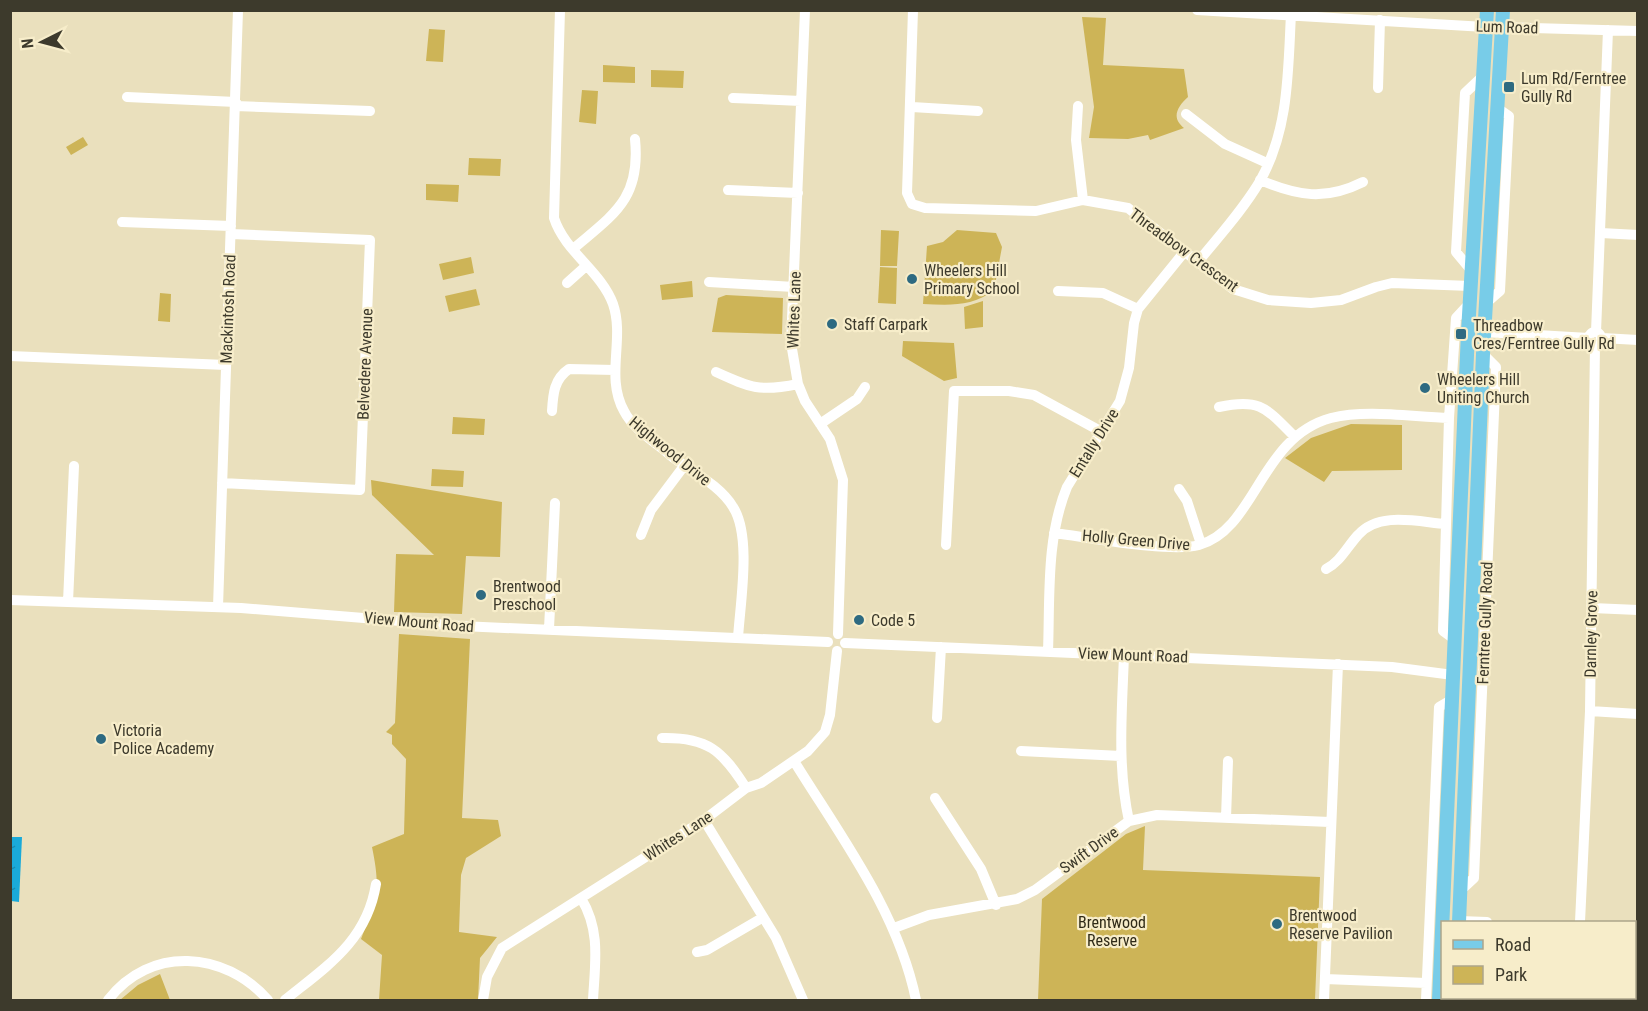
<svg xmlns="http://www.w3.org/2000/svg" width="1648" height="1011" font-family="'Roboto Condensed',sans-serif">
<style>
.green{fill:#cdb457}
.water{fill:url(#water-ripples)}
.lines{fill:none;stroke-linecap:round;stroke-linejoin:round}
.minor{stroke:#fff;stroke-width:10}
.major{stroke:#78cce8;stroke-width:14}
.poi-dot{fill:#2e6a81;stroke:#f7edca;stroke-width:2}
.labels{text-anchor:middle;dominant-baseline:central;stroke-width:4.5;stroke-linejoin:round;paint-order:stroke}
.street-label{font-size:16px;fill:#3d3a2c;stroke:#f7edca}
.poi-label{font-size:16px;fill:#3d3a2c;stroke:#f7edca;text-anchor:start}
.park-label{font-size:16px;fill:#2f2a17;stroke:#f7edca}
</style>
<defs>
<pattern id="water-ripples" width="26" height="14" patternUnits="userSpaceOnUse" patternTransform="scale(1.5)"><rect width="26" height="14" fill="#1aaad9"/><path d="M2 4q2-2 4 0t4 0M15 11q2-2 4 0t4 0" fill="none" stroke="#188bb0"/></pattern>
</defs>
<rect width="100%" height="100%" fill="#eae0bd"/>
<!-- green -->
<path class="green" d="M1082 17 1106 18 1103 65 1184 69 1188 97C1177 107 1171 118 1184 128L1150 140 1148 135 1128 139 1089 138 1094 107Z
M429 29 445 30 443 62 426 61Z
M603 65 635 67V83L603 82Z
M651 70 684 71 683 88 651 87Z
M582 90 598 91 596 124 579 122Z
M83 137 88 145 71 155 66 147Z
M469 158 501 159 500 176 468 175Z
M426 184 459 185 458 202 426 200Z
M881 230 899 231 897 266H880Z
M957 230 996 233 1002 247 994 290C972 307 950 305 923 304L927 246 943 242Z
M471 257 474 273 443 280 439 264Z
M880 267 897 268 896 304 878 303Z
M692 281 693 297 662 300 660 285Z
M476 289 480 305 449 312 445 296Z
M160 293 171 294 170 322 158 321Z
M726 295 783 298 782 334 712 332 718 298Z
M983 301V327L965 329 964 307Z
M903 341 954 343 957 378 944 381 902 356Z
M453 417 485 419 484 435 452 434Z
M1351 424 1402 425V470L1332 471 1324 482 1285 458 1311 438Z
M432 469 464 471 463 487 431 486Z
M371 480 502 502 500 557 466 556 462 614 394 612 396 554 434 555 372 495Z
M399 634 470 639 462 818 498 820 501 836 466 858 461 875 459 932 497 937 480 958 478 1000H379L382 955 361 939C377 898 381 891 372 847L404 834 406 759 392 744V735L386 732 395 723Z
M1145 826 1143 870 1320 877 1315 1000H1038L1042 899 1126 834Z
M160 974 170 1000H120L138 985Z"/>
<!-- water -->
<path class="water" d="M11 837H22L19 902 11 901Z"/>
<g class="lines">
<!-- minor -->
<path class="minor" d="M560 10 554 218C565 252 601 271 613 304 625 339 605 377 624 411 633 429 655 442 670 455 690 471 719 484 733 507 752 536 740 604 738 638
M805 10 791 343 798 384 805 401 830 439 843 480 838 634
M913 10 907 193 912 204 925 208 1036 211 1083 200 1128 208 1233 289 1268 300 1311 303 1341 300 1376 287 1392 283 1470 286
M1197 10 1485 27
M1501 27 1638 31
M1378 88 1380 20
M127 97 236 102
M733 98 801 101
M235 106 370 111
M1078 106 1076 140 1083 200
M912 107 978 111
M1186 114 1225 144 1267 163
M1260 180C1298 196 1325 201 1363 182
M728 190 798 193
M122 222 231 226
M1601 233 1638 235
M573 249C614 214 641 199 635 139
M1198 262C1219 236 1243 210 1260 181 1289 130 1288 71 1291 14
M1471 270 1456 252 1465 93 1482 77
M709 282 794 287
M567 283 586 266
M1058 291 1103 293 1138 309
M1485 304 1500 291 1509 116 1496 107
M1589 338a6 6 0 1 1 12 0a6 6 0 1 1-12 0Z
M1484 332 1589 338
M1596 332 1608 30
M1602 338 1638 340
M10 356 226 365
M716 372C751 388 760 392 798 384
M1219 407C1260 398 1266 408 1294 436
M552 411C553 394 554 379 569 369L615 370
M820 424 857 399 865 387
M222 483 360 490 370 240 231 234
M1179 489 1187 501 1201 544
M1054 533C1087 537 1171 553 1199 545 1256 529 1260 437 1331 418 1367 409 1412 417 1449 418
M641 535 651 510 684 466
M946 545 954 391H1009L1034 395 1102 432
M1326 569C1340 562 1347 547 1358 535 1379 511 1418 522 1446 524
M10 600 241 608 461 626 828 642
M68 602 74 466
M218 607 238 10
M1592 608 1638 610
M549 629 555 503
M1454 639 1443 631 1449 418 1456 318 1469 304
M845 643 1392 667 1453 675
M1048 652C1050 597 1046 538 1067 487L1120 401 1129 368 1134 323 1138 309 1185 251
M1124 655C1122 711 1117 766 1129 821
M1590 711 1638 714
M937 718 941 647
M662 738C707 737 722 750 746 788
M1021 751 1121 756
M794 761C841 837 898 912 916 1000
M935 798 981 869 996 905
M1226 818 1228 761
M704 820 776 938 803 1000
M1460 891 1474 878 1496 367 1483 354
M581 898C601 931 595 963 593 1000
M1459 921 1487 922
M1580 922 1590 711 1595 345
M894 928 929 915 1017 899 1035 890 1129 821 1157 815 1330 822
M1634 929H1638
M697 952 707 950 762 918
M1325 979 1426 983
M108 1000C150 945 225 951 268 1000
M285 1000C327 966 367 941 376 884
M483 1000 487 977 502 948 704 820 746 788 761 783 808 751 825 732 830 715 837 651
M1324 1000 1338 664
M1426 1000 1439 707 1451 700
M1469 1000V998"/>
<!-- major -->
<path class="major" d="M1459 922 1483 354 1503 10
M1439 1000 1468 332 1487 10
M1456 1000V998"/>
</g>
<!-- markers -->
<g class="poi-dot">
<rect x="1503" y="81" width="12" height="12" rx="3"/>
<circle cx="912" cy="279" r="6"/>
<circle cx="832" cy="324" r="6"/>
<rect x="1455" y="328" width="12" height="12" rx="3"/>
<circle cx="1425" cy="388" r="6"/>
<circle cx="481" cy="595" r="6"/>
<circle cx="859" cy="620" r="6"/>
<circle cx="101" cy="739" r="6"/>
<circle cx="1277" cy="924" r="6"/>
</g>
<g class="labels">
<!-- street labels -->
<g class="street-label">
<text transform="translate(1507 27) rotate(2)">Lum Road</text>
<text transform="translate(1184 250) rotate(36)">Threadbow Crescent</text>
<text transform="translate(228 309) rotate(-88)">Mackintosh Road</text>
<text transform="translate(794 310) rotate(-88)">Whites Lane</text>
<text transform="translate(365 364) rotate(-88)">Belvedere Avenue</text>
<text transform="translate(1094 443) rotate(-58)">Entally Drive</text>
<text transform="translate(670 451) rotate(39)">Highwood Drive</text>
<text transform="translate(1136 540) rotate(5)">Holly Green Drive</text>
<text transform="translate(419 622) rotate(5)">View Mount Road</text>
<text transform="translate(1485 623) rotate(-88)">Ferntree Gully Road</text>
<text transform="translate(1591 634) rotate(-89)">Darnley Grove</text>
<text transform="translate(1133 655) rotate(2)">View Mount Road</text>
<text transform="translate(678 836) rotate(-33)">Whites Lane</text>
<text transform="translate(1089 850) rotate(-36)">Swift Drive</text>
</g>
<!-- poi labels -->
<g class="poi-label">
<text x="1521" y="78">Lum Rd/Ferntree<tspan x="1521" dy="18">Gully Rd</tspan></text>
<text x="924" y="270">Wheelers Hill<tspan x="924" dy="18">Primary School</tspan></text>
<text x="844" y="324">Staff Carpark</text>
<text x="1473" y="325">Threadbow<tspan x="1473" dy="18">Cres/Ferntree Gully Rd</tspan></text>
<text x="1437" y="379">Wheelers Hill<tspan x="1437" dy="18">Uniting Church</tspan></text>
<text x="493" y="586">Brentwood<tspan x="493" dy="18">Preschool</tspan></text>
<text x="871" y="620">Code 5</text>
<text x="113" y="730">Victoria<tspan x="113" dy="18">Police Academy</tspan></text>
<text x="1289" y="915">Brentwood<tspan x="1289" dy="18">Reserve Pavilion</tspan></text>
</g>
<!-- park labels -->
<g class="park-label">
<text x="1112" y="922">Brentwood<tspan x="1112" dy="18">Reserve</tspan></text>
</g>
</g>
<!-- border -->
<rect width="1648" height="1011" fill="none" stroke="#3d3a2c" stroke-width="24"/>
<!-- legend -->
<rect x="1441" y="921" width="195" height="78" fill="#f7edca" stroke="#ada58b" stroke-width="1.5"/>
<rect x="1453" y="940" width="30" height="9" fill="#78cce8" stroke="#ada58b" stroke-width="1.5"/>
<text x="1495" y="951" font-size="18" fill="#3d3a2c">Road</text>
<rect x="1453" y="966" width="30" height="18" fill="#cdb457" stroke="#ada58b" stroke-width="1.5"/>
<text x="1495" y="981" font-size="18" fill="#3d3a2c">Park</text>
<!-- north arrow -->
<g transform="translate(42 42) rotate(264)" stroke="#f7edca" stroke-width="4.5" paint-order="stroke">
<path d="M0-4.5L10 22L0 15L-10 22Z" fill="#3d3a2c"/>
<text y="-9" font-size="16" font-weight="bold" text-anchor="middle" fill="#3d3a2c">N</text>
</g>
</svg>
